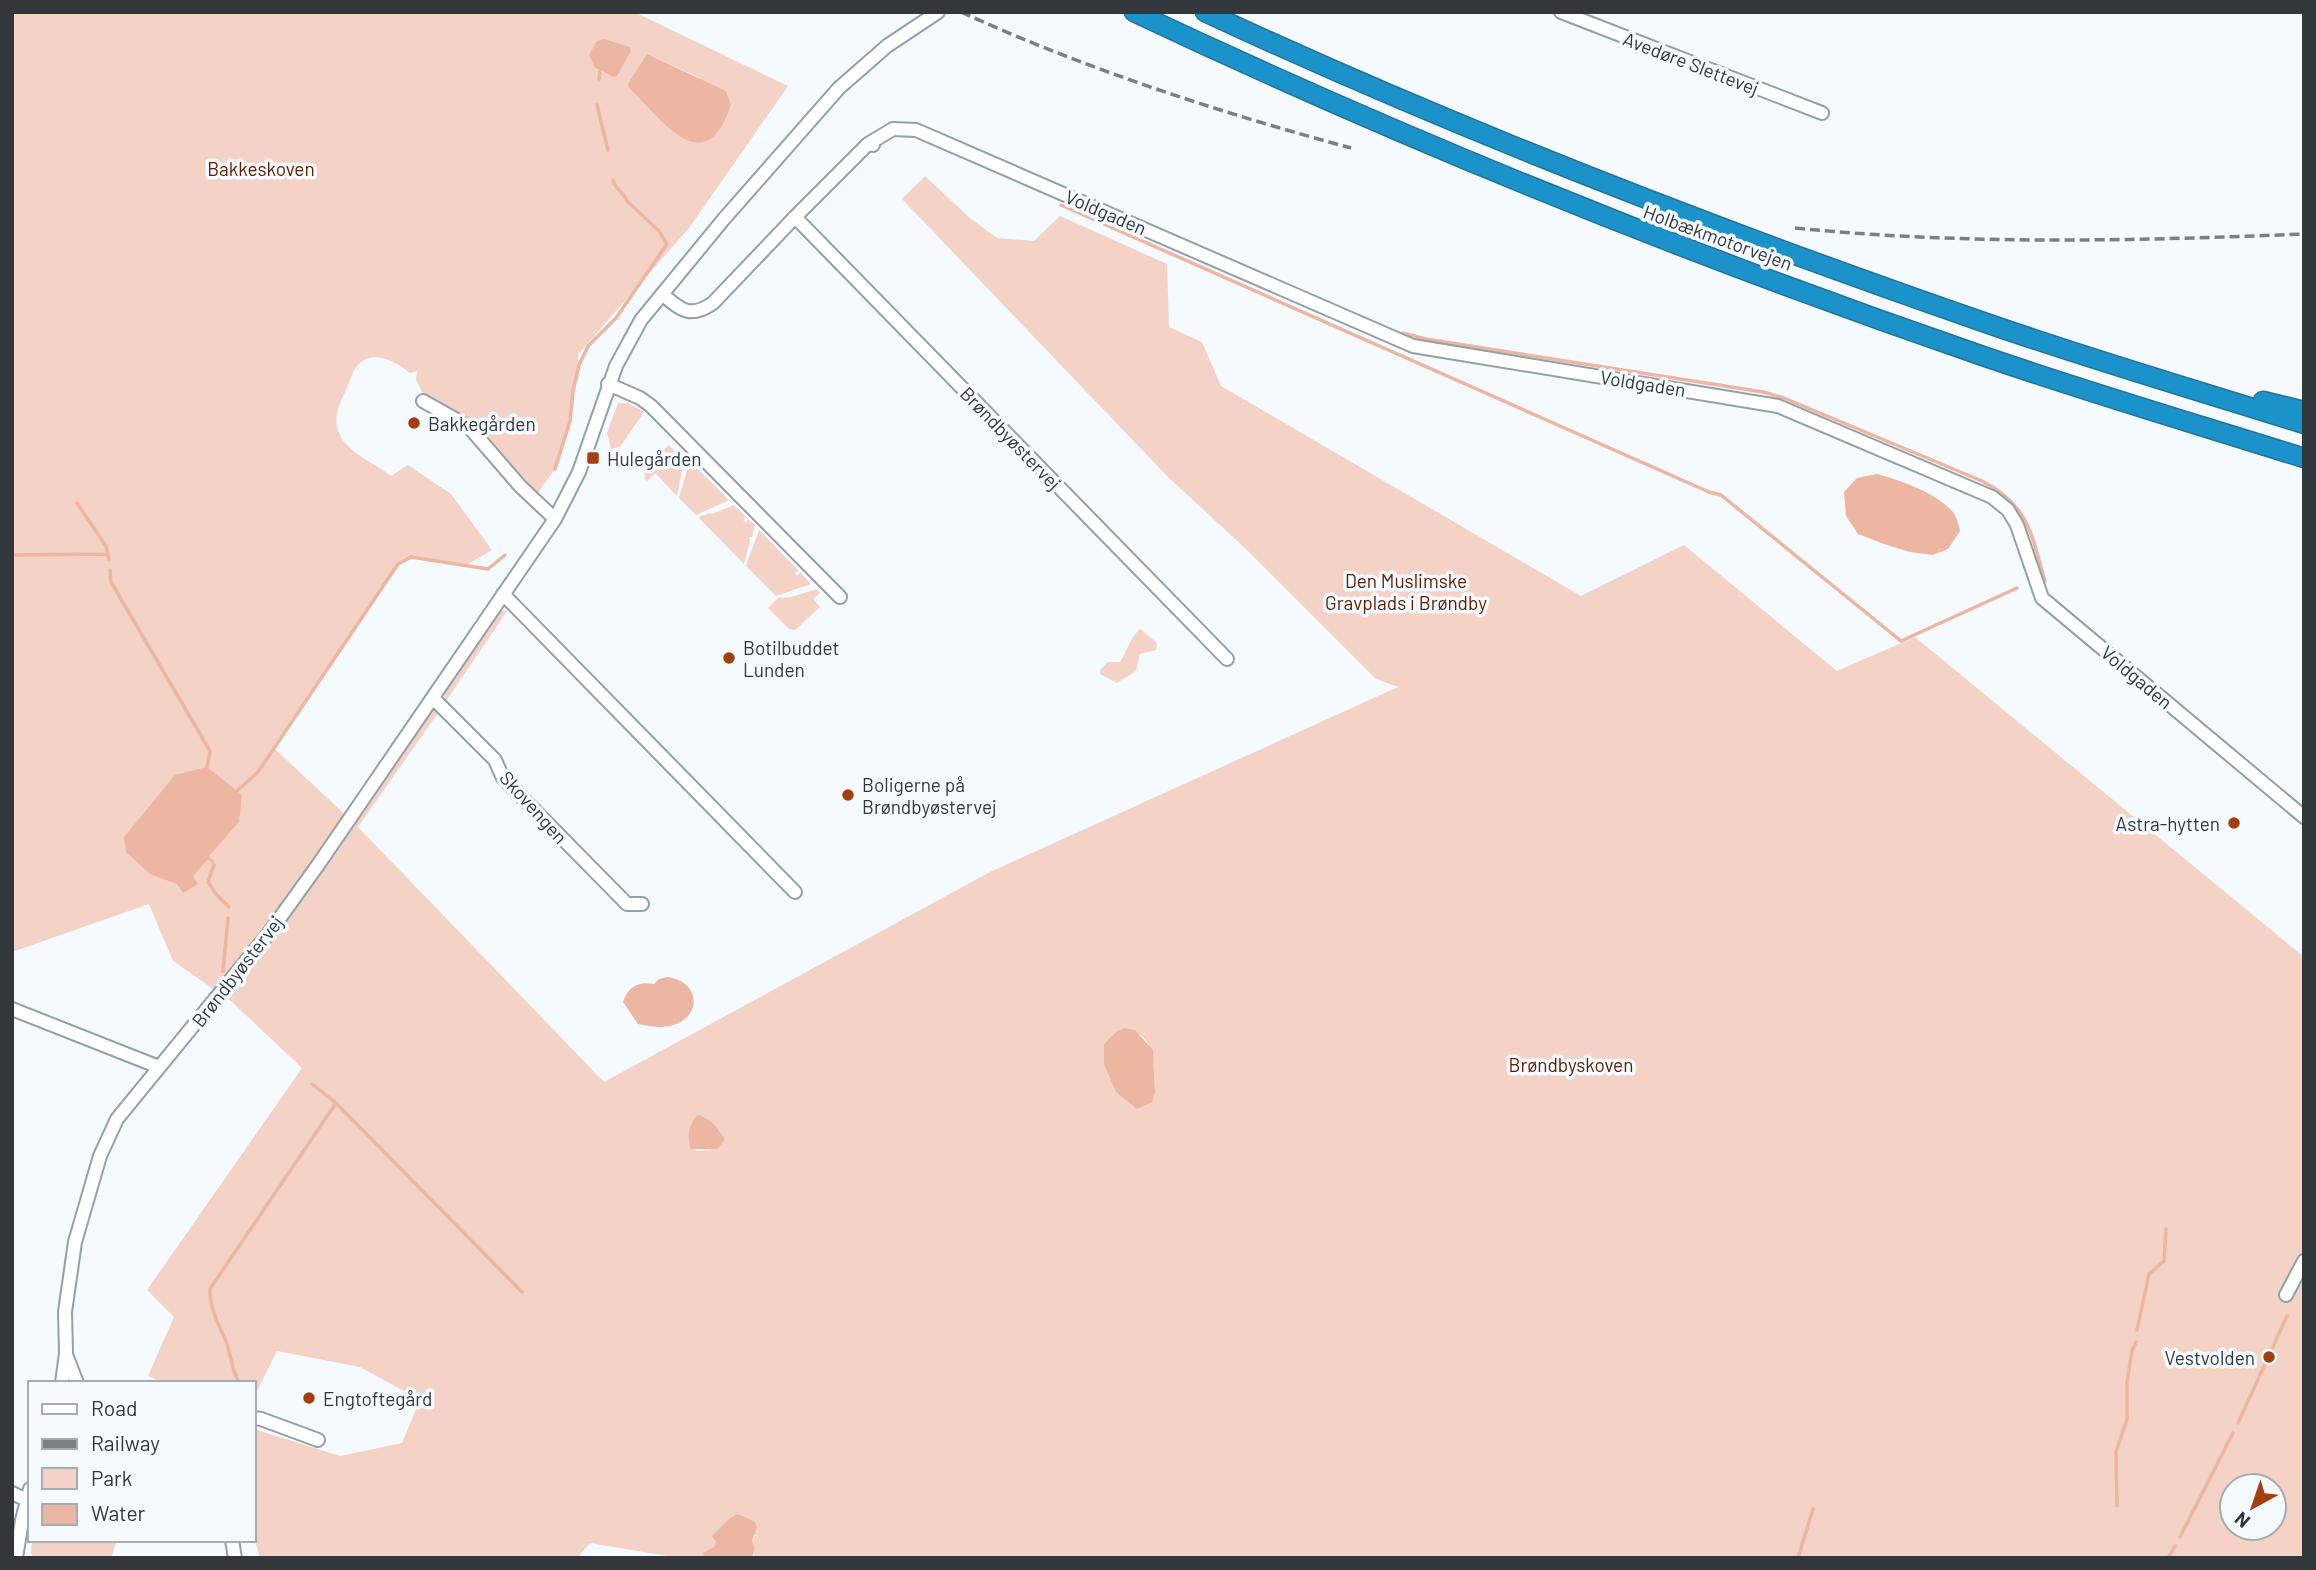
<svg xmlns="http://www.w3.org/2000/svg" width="2316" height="1570" font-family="Barlow,sans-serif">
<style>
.green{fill:#f4d2c6;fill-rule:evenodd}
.water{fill:#ecb6a2}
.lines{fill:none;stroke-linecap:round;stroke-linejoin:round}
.stream{stroke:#ecb6a2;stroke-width:3.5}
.minor-casing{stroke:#92a0a9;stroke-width:16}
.highway-casing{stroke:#237398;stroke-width:21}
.minor{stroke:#fff;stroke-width:12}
.highway{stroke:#1b93ca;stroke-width:18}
.rail{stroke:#797f83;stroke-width:3.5;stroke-dasharray:10 5;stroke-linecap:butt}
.poi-dot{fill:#a33f0d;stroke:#f4fafe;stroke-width:2.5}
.labels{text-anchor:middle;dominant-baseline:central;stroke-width:7;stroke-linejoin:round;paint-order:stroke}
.street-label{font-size:19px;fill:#31373b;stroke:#f4fafe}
.park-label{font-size:19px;fill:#5f2103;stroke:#f4fafe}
.poi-label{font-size:19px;fill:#31373b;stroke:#f4fafe;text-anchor:start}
</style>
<rect width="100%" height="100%" fill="#f4fafe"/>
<!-- green -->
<path class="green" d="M12 12H634L788 86 689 228 579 353 570 421 560 458 555 469 534 498 422 392 416 379 417 371 410 373C397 362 372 348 357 366 352 372 349 383 346 390 340 402 333 417 338 431 346 453 374 462 391 476L408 465 451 494 492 550 468 564 411 557 398 564 275 749 353 822 431 710H440L358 827 604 1082 990 872 1398 687 1376 679 1247 550 1168 477 902 199 925 176 971 219 997 238 1034 241 1060 216 1167 264 1169 327 1202 342 1221 386 1581 596 1684 545 1837 671 1915 637 2304 957V1558H751L754 1554 752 1541 756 1535 716 1542 715 1557 726 1558H679L590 1543 577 1558H260L254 1537V1429L340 1456 402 1443 420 1400 360 1367 277 1351 254 1397V1383H165L148 1376 174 1317 147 1290 302 1068 231 1001 173 961 149 904 12 952ZM605 39 630 47 603 73 595 68ZM647 54 698 77 731 105C705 184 662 120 628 87ZM1125 1028C1159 1036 1153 1065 1155 1092ZM703 1116 721 1132 711 1150 696 1151 691 1123ZM2232 1486H2274V1528H2232Z
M618 403H628L644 412 620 447 611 449 607 433Z
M669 445 676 453 679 449 685 455 677 496 655 473 647 481 645 479 644 468Z
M690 460 694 465 691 467 693 469 695 466 729 500 696 515 679 498Z
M734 505 747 518 743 520 746 523 748 519 755 525 752 537H749L750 541 744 564 698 517 710 513 712 514Z
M759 530 799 571 795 573 797 576 800 572 811 584 776 596 746 566Z
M817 589 820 593 813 599 820 607 795 630 789 629 768 608 778 598 791 597Z
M500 610 507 611 446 701 443 693Z
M1140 629 1157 643 1156 650 1140 654 1136 671 1117 683 1100 674V670L1108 662H1120C1128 650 1129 639 1140 629Z
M32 1540H117L111 1558H34L31 1554Z"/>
<!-- water -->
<path class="water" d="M605 39 630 47 631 51 617 76 614 77 595 68 589 55 597 41Z
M647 54 726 91 731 105C705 184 662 120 628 87L629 82Z
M1877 474C1900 480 1942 495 1955 515 1957 519 1959 526 1960 531L1948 549 1933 555 1910 552 1884 544 1858 534 1846 516 1844 492 1857 478Z
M207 767 242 795 239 822 209 856 212 861 207 860 193 876 198 884 183 893 177 884 150 874 126 852 124 837 175 775Z
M667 977C701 981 702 1017 673 1025 662 1029 649 1026 638 1024L623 1002C628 987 638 981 654 984L659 979Z
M1125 1028 1135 1030 1153 1050 1155 1092 1152 1102 1137 1109 1116 1092 1104 1064V1044L1117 1031Z
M698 1115C711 1118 719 1129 725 1140L717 1149H691C687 1137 688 1123 698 1115Z
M737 1514 754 1521 757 1527 752 1541C755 1547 755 1552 751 1558L704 1556 703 1553 714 1547 716 1542 712 1536 729 1519Z"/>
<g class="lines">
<!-- stream -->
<path class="stream" d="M599 79 600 71
M597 105 608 150
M1061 205 1709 492 1721 495 1901 641 2017 588
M1403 333 1426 339 1763 392 1784 398 1982 481C2029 505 2031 534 2045 581
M555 469 570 421 573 391 579 365 588 346 616 318 667 244 659 231 627 201C624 192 615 190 613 180
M77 503 106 546 109 559
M12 555 108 554
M110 570 111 582 210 751 207 767
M237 791 258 772 398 564 411 557 488 569 505 555
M212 861 214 865 208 882 216 894 229 907
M223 971 228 918
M312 1084 336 1103 522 1292
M2137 1330 2149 1274 2164 1261 2166 1229
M239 1383C232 1370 231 1357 227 1344 220 1327 209 1308 210 1289L336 1103
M2238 1423 2287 1316
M2117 1506 2116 1452 2127 1419V1382L2132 1351 2136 1342
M2180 1537 2233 1433
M1798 1558 1813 1509
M2168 1558 2175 1546"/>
<defs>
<path id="minor" d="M1561 12 1822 113
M868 144 893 129 916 130 1413 346 1778 406 1992 497 2008 510 2017 525 2042 598 2304 817
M795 217 1227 659
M662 294C681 310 690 319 713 303L795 217 868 144 873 145
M608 384 640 398 651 406 840 597
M423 401 469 427 520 486 555 519
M503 594 795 892
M433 698 495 760 503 778 627 904H642
M12 1009 159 1067
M2286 1295 2304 1261
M67 1357 77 1383
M62 1383 66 1353 65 1312 75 1242 100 1156 117 1119 269 933 318 865 555 519 579 472 616 366 641 320 723 220 839 88 887 46 938 12
M254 1418 261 1419 318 1440
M12 1493 27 1500
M232 1540 235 1558
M16 1558 22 1520 30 1489"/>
<path id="highway" d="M1134 12C1409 142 1692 256 1980 355 2087 392 2196 424 2304 458
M1205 12C1460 131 1723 232 1989 324 2093 360 2199 391 2304 424
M2263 401 2304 411"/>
</defs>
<!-- minor casing -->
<use href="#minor" class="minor-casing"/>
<!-- highway casing -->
<use href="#highway" class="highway-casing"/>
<!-- minor -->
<use href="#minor" class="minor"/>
<!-- highway -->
<use href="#highway" class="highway"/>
<!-- rail -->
<path class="rail" d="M961 12C1086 69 1218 112 1351 148
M1795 228C1964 245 2134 241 2304 234"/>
</g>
<!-- markers -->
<g class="poi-dot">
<circle cx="414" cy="423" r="7"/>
<rect x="586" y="451" width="14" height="14" rx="3.5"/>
<circle cx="729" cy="658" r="7"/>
<circle cx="848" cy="795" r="7"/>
<circle cx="2234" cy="823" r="7"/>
<circle cx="2269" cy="1357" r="7"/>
<circle cx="309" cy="1398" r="7"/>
</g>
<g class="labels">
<!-- street labels -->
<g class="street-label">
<text transform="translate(1691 63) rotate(21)">Avedøre Slettevej</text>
<text transform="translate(1106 212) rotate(23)">Voldgaden</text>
<text transform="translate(1718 237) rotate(20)">Holbækmotorvejen</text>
<text transform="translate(1643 383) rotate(9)">Voldgaden</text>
<text transform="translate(1011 438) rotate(46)">Brøndbyøstervej</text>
<text transform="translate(2137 677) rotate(40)">Voldgaden</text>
<text transform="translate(534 807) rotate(48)">Skovengen</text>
<text transform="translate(237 971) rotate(-52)">Brøndbyøstervej</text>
</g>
<!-- park labels -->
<g class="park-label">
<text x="261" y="168">Bakkeskoven</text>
<text x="1406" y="580">Den Muslimske<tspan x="1406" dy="22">Gravplads i Brøndby</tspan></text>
<text x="1571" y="1064">Brøndbyskoven</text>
</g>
<!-- poi labels -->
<g class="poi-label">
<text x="428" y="423">Bakkegården</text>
<text x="607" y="458">Hulegården</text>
<text x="743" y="647">Botilbuddet<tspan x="743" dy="22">Lunden</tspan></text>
<text x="862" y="784">Boligerne på<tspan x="862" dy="22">Brøndbyøstervej</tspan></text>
<text x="2220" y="823" text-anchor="end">Astra-hytten</text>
<text x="2255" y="1357" text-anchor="end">Vestvolden</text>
<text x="323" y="1398">Engtoftegård</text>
</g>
</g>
<!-- border -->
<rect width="2316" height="1570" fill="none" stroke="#31373b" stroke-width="28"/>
<!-- legend -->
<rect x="28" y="1381" width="228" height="161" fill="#f4fafe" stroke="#a6acb0" stroke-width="2"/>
<rect x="42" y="1404" width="35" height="10" fill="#ffffff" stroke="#a6acb0" stroke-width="2"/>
<text x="91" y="1416" font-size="21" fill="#31373b">Road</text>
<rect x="42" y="1439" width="35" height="10" fill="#797f83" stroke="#a6acb0" stroke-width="2"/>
<text x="91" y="1451" font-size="21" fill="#31373b">Railway</text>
<rect x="42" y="1468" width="35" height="21" fill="#f4d2c6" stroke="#a6acb0" stroke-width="2"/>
<text x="91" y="1486" font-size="21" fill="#31373b">Park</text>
<rect x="42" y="1504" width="35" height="21" fill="#ecb6a2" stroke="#a6acb0" stroke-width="2"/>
<text x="91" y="1521" font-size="21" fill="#31373b">Water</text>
<!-- north arrow -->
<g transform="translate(2253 1507) rotate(220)"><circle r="33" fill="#f4fafe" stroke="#a6acb0" stroke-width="2"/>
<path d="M0-5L12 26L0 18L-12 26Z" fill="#a33f0d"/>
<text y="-10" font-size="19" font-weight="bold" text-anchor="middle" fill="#31373b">N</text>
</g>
</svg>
